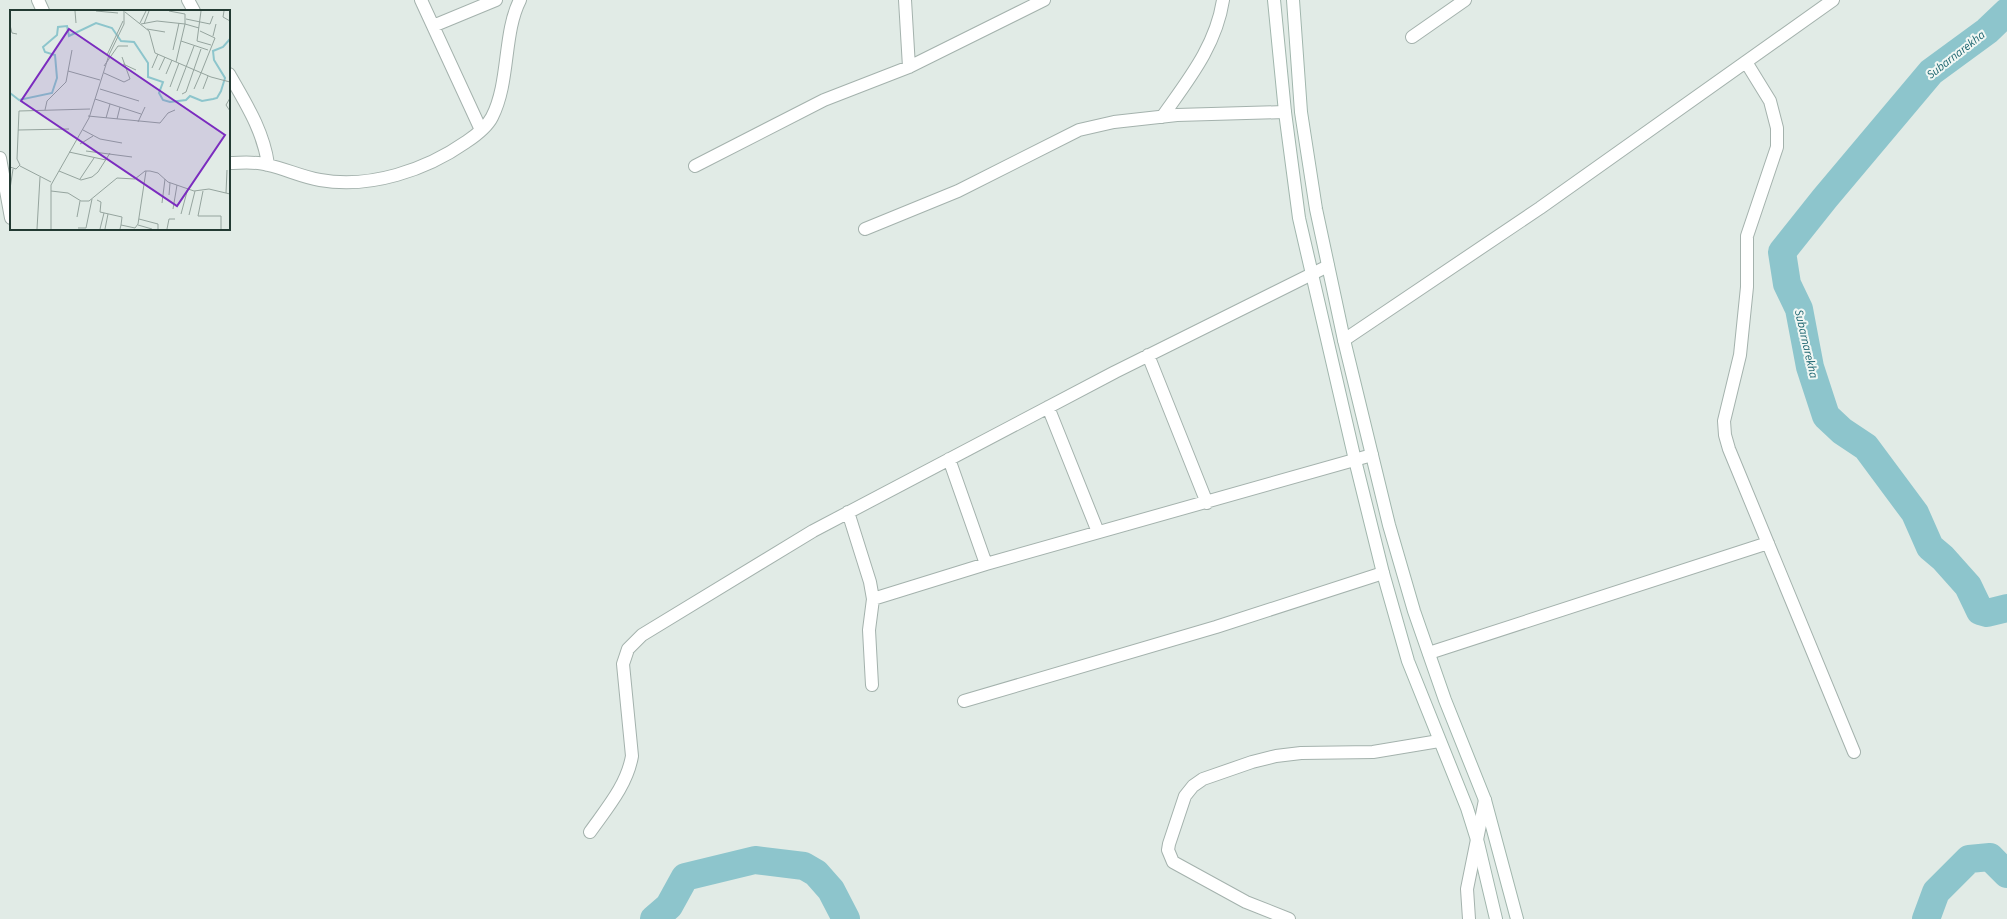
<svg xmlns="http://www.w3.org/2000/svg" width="2007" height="919" font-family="'Source Sans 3',sans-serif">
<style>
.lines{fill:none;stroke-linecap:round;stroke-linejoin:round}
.river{stroke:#8dc5cc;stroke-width:28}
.street-casing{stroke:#a4b2ad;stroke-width:14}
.secondary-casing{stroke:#a1b6ad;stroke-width:14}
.street{stroke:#fff;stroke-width:12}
.secondary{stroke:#fff;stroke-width:12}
.labels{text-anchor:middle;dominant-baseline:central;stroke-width:4;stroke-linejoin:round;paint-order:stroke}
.water-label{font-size:12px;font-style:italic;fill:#216872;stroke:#f1f7f4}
.inset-river{fill:none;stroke:#8dc5cc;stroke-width:2}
.inset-road{fill:none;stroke:#95a49e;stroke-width:1}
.view{fill:#7b2cbf;fill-opacity:0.15;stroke:#7b2cbf;stroke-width:2}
.inset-edge{fill:none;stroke:#233a33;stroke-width:2}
</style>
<rect width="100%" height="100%" fill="#e1ebe6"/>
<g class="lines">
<!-- river -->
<path class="river" d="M2007 12 1987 31 1931 72 1825 198 1782 252 1787 284 1799 309 1810 367 1826 416 1842 431 1866 447 1915 513 1930 547 1943 558 1968 586 1980 611 1987 613 2007 608
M654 919 669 906 685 877 755 860 804 866 816 873 831 890 846 919
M1926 919 1936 892 1969 859 1990 857 2007 874"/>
<defs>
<path id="street" d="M38 0 43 11
M188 0 194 11
M421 0 481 130
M905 0 909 67
M433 26 496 0
M1412 37 1465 0
M1746 62 1770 101 1777 128V147L1747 236V287L1740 355 1724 421 1725 435 1729 449 1854 752
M229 74C246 104 263 130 268 164
M1162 117C1188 80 1216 46 1223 0
M0 158 11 218
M229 163C242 163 256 161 268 165 286 169 302 177 320 180 370 189 426 170 466 142 475 136 487 127 492 117 510 82 503 33 520 0
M695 166 824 100 909 67 1044 0
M865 229 958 191 1079 130 1114 122 1177 115 1285 112
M1344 340 1540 208 1833 0
M1148 355 1207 503
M1048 407 1098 532
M949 459 986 564
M848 512 870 582 873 599 869 630 872 685
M873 599 986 564 1372 455
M1429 653 1768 543
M964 701 1216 627 1383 573
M590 832C607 808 627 785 632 756L623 664 628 649 642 635 813 531 1115 372 1328 266
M1289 919 1246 902 1173 862 1168 850 1169 844 1185 796 1193 786 1203 779 1252 762 1276 756 1301 753 1373 752 1439 741
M1469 919 1467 889 1485 800"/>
<path id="secondary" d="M1274 0 1285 112 1299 218 1355 460 1383 573 1408 661 1467 808 1478 843 1496 919
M1293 0 1301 112 1316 209 1344 340 1389 525 1414 611 1445 700 1485 800 1517 919"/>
</defs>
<!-- street casing -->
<use href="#street" class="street-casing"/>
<!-- secondary casing -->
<use href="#secondary" class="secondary-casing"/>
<!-- street -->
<use href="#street" class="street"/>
<!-- secondary -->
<use href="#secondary" class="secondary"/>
</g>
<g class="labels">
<!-- water labels -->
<g class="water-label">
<text transform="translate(1956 55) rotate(-38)">Subarnarekha</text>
<text transform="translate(1806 344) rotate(77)">Subarnarekha</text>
</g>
</g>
<!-- overview -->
<g transform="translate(10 10)">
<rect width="220" height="220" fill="#e1ebe6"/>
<path class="inset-river" d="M0 83 9 90 42 83 47 68 45 45 35 42 33 37 47 25 48 17 57 16 59 26 86 13 102 18 111 31 124 32 138 53V67L153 72 149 83 153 90 160 92 176 90 180 86 192 91 203 89 207 88 211 81 215 68 204 50 203 41 213 37 220 29"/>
<path class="inset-road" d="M65 1 66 13M86 1 108 3M159 1 175 4V14L189 18M191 1 187 31 201 35M214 1 213 7 220 11M115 2 139 21 145 43 201 67 220 72M176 9 200 14 203 6M130 13 136 1M131 14 147 11 175 14 166 52M134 14 139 1M0 15 2 23 7 24M137 19 155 22M190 21 205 28 191 63M203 26 206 14M171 31 198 40M163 40 169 13M97 45 113 11M113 54 126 60M94 56 108 36H118M142 58 148 44M149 60 155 47M58 61 90 70M94 63 114 72 120 69 112 47M156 64 162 50M160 77 169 53M90 79 129 91M184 79 191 63M193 79 198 66M167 81 184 36M172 84 176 82 191 39M220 88 216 95 220 101M85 89 131 104M35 100 37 91 56 72 62 40M78 106 150 113 158 103 165 100M96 108 100 94M107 109 110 97M128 112 135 97M8 120 59 119M73 120 90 129 112 133M70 134 83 126M76 141 122 147M59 142 96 150M10 156 41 172M0 157 6 159 10 155 7 149 9 101 80 99M49 161 71 170 82 167 88 162 100 143M70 169 84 148M0 179 3 159M41 181 58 183 71 191H79L107 168 125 169 135 161H140L148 163 158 172 184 181 199 179 220 184M193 181 188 206H211V219M216 183 217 160M159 185 160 173M87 190 91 192 90 202 112 207 111 215M152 193 155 169M163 199 167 175M171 204 178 178M179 205 185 181M67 207 70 191M129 209 148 214V219M128 215 142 219M68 218H76L82 189M27 219 30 167M41 219V175L79 108 99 45 114 14V1M90 219 94 203M95 219 98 204M110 219 111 215 125 218 128 214 136 161M157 219 159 209H165"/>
<path class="view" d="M59 19 215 125 167 196 11 91Z"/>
<rect width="220" height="220" class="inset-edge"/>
</g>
</svg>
